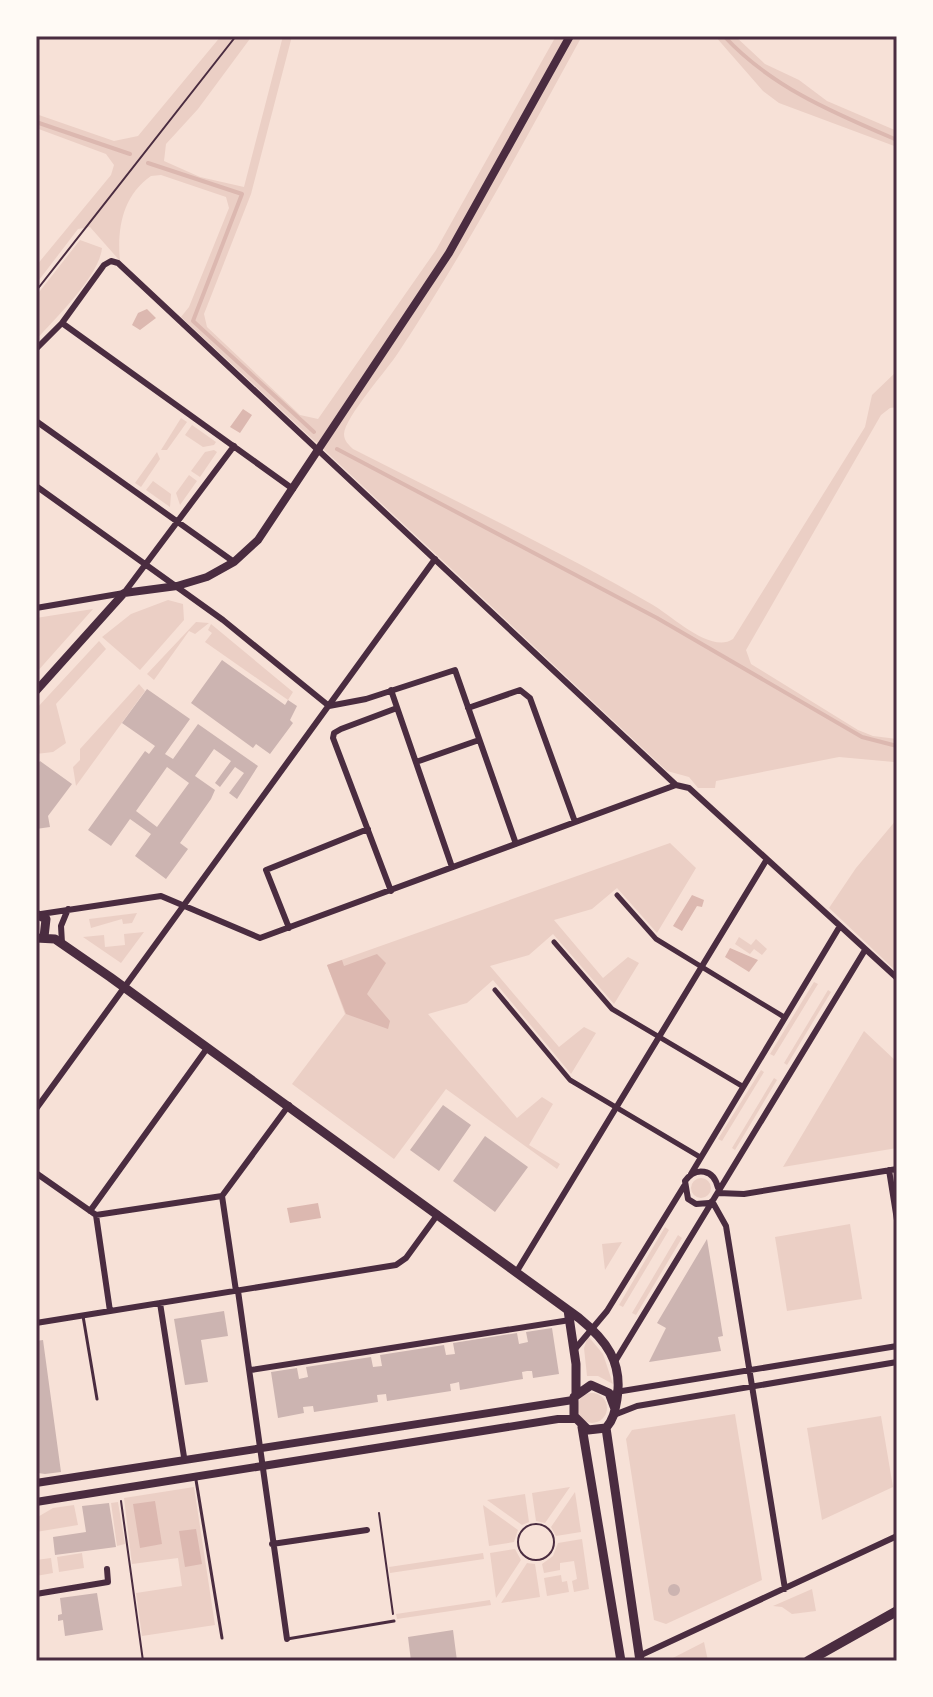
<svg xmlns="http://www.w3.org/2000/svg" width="933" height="1697" font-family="'Public Sans',sans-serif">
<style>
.green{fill:#ebcfc5}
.water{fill:#dcb8b0}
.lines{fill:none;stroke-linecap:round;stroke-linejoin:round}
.stream{stroke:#dcb8b0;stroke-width:4}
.building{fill:#ccb4b1;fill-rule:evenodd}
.path{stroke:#4a2c40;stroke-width:2}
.service{stroke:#4a2c40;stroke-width:3}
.pedestrian{stroke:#4a2c40;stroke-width:5}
.minor{stroke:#4a2c40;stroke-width:6}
.tertiary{stroke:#4a2c40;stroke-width:8}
.secondary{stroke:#4a2c40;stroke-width:9}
.primary{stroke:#4a2c40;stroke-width:10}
.neatline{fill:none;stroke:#4a2c40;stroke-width:3}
</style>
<rect width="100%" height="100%" fill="#f7e1d7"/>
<!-- green -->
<path class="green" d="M221 36H252L198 109 166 144 164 161 200 177 244 187 283 36H292L251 194 204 314 207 327 300 415 318 419 436 250 556 36H582C523 144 466 250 398 353 387 370 345 417 344 434 344 441 349 445 353 449 453 500 556 549 653 605 672 616 711 654 733 639L865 427 872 395 897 371V407L890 408 881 415 746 650 751 664 858 730 873 736 897 739V765L894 762 839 757 716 781 715 788H698L689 777 667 771C505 619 344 468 181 317L189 307 229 208 226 197 161 175 151 176C122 196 117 230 120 261L90 227 78 229 36 284V266L111 175 114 165 106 154 36 128V114L114 141 138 136Z
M715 36H735L765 64 799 80 827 101 897 131V147L779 103 763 91Z
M80 240 102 248C99 277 55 318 36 340V296Z
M181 418 187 422 167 450H161Z
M192 425 216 442 214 445 203 447 185 435Z
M214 450 217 452 200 477 191 471 205 452Z
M157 452 160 459 141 487 135 483Z
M189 475 197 481 180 505 176 493Z
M153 481 171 494 170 507 146 490Z
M168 600 183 604 184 620 140 670 102 637 131 614Z
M93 609 36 673V618Z
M196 622 209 623 195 634 189 631 154 680 147 674Z
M211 624 293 692 288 700 205 642 212 633 208 630Z
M99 641 106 649 56 704 66 743 53 752 36 754V709Z
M139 684 145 691 76 786 73 767 80 760V749Z
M897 819V972L829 908 856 868Z
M670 843 696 868 657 933 617 888 592 909 554 920 603 978 628 957 639 963 614 1004 553 934 529 955 490 966 559 1047 584 1027 596 1033 571 1074 493 980 467 1003 428 1014 517 1118 542 1097 553 1104 529 1145 560 1164 557 1169 446 1089 394 1159 292 1084 345 1014 327 965Z
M137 913 132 923 123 924 122 919 91 928 89 919Z
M144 932 121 963 83 937 104 935 105 947 125 945 124 934Z
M739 937 751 945 756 939 767 949 762 955 754 949 750 954 735 944Z
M814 982 818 984 774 1056 770 1054Z
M828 990 831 992 787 1065 784 1063Z
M864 1031 897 1062V1148L783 1167Z
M761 1070 764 1072 722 1141 718 1139Z
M774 1078 777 1080 735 1150 732 1148Z
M691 1188a10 10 0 1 1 20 0a10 10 0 1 1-20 0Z
M850 1224 862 1299 787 1311 775 1237Z
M665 1227 669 1230 623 1307 619 1305Z
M678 1235 682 1238 636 1315 632 1313Z
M622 1242 605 1270 602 1244Z
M588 1336 603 1354 613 1384 598 1376H587L584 1348Z
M577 1408a15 15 0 1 1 30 0a15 15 0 1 1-30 0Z
M735 1414 762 1580 666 1624 654 1620 626 1439 632 1430Z
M881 1416 893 1487 822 1520 807 1428Z
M194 1487 215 1625 142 1636 136 1593 182 1586 178 1558 132 1564 124 1498Z
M570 1487 545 1523 536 1521 532 1493Z
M575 1492 581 1532 556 1536 551 1527Z
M525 1494 529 1522 522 1525 487 1500Z
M118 1502 125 1544 117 1546 111 1503Z
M74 1505 78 1525 36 1532V1518L53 1508Z
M483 1505 518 1530 514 1542 489 1546Z
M582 1539 589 1589 574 1592 572 1581 577 1579 574 1561 560 1563V1570L544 1573 542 1564 553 1556 558 1543Z
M515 1549 521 1560 496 1598 490 1553Z
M82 1553 84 1568 59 1572 57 1557Z
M483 1553 484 1559 390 1573 389 1567Z
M51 1558 53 1573 36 1576V1560Z
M527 1563 535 1564 540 1597 501 1603Z
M561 1575 562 1582 567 1581 569 1592 547 1596 544 1578Z
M812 1589 816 1611 792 1614 782 1607 773 1606Z
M490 1600 491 1605 397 1619 396 1614Z
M704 1642 708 1661H667Z"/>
<!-- water -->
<path class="water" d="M147 309 156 318 140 330 132 325 138 313Z
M243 409 252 415 240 433 230 427Z
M692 895 704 900 702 907 697 906 682 931 673 926Z
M730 948 758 960 749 972 725 957Z
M377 954 386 963 367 994 390 1021 388 1029 346 1014 327 965 342 960 344 966Z
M318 1203 321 1218 290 1223 287 1208Z
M155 1501 162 1544 140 1548 133 1504Z
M196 1529 202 1564 185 1567 179 1531Z"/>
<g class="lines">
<!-- stream -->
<path class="stream" d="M724 36C771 87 834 113 897 140
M36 122 130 154
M148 163 242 194 193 321 314 432
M337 449 657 618 862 737 897 746"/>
</g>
<!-- building -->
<path class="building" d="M222 660 285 705 288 700 297 706 290 720 293 723 270 754 256 744 253 748 191 703Z
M147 689 190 719 165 754 173 759 198 724 258 766 237 799 229 793 244 773 235 767 220 787 215 783 231 761 214 749 195 776 215 790 211 799 180 843 188 849 166 879 135 856 151 834 130 819 111 846 88 830 145 751 149 754 155 746 122 723ZM167 767 189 783 157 827 136 811Z
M40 761 72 784 48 816 50 827 36 829V766Z
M443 1105 471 1125 439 1171 410 1150Z
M485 1136 528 1167 495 1212 453 1181Z
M707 1239 723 1336 718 1337 721 1351 649 1362 666 1328 657 1323Z
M224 1311 228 1336 201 1340 208 1382 185 1385 174 1319Z
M552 1328 559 1374 533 1378 532 1371H527L522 1372 523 1379 460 1390 459 1382 455 1383 450 1384 451 1391 387 1401 386 1394 377 1395 378 1402 314 1412 313 1406 303 1407 304 1413 278 1418 271 1372 297 1368 299 1379 308 1377 306 1367 371 1357 373 1367 382 1366 380 1355 444 1345 446 1355 455 1354 453 1343 517 1333 519 1344 528 1342 526 1332Z
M43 1340 61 1472 45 1474 38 1473 36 1457V1341Z
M109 1503 116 1547 55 1555 53 1537 86 1532 82 1506Z
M668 1590a6 6 0 1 1 12 0a6 6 0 1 1-12 0Z
M97 1593 103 1630 65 1636 63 1620 58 1621V1615L62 1614 60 1598Z
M453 1630 457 1661H411L408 1637Z"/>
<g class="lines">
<!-- path -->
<path class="path" d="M36 291 236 36
M121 1501 143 1661
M379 1513 393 1614
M518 1542a18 18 0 1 1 36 0a18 18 0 1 1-36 0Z"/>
<!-- service -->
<path class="service" d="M83 1316 97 1399
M196 1480 222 1638
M287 1639 394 1621"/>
<!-- pedestrian -->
<path class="pedestrian" d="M617 895 656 939 784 1017
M554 942 612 1009 742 1086
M495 990 570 1080 700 1157"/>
<!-- minor -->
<path class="minor" d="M62 323 293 489
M36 349 62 323 104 265 111 261 118 263 676 785 689 788 897 978
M36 421 234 562
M36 486 223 620 329 706 366 699 455 670 516 844
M36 608 124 593 234 446
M391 690 452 867
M468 708 520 690 530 698 575 822
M416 762 479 740
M391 891 333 738 334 733 341 729 397 708
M41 914 161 896 260 938 676 785
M289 928 266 870 368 829
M62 943 61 926 68 909
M36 1109 435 559
M889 1170 897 1220
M36 1173 96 1215 222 1196
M691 1174 840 926
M718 1193 744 1194 897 1169
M222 1196 289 1105
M222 1196 236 1291
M712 1201 726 1226 785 1589
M709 1203 696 1204 688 1199 685 1181C696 1166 714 1169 718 1188
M90 1211 208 1047
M96 1215 110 1311
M517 1271 767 859
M238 1291 287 1639
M160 1303 184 1457
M36 1323 396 1265 406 1258 438 1214
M575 1349 607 1311 684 1186
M616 1360 865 950
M251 1370 570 1320
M616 1392 897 1346
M614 1415 637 1406 897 1362
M272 1544 367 1530
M36 1594 108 1582 107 1569
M639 1656 897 1536"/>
<!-- tertiary -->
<path class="tertiary" d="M36 691 124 593 177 586 207 577 234 562 258 540 449 253 570 36
M36 1483 573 1400
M36 1502 558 1419H575"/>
<!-- secondary -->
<path class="secondary" d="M36 914 46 919 44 937
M36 938 55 939 110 977 579 1318C606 1340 623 1362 617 1399 615 1410 614 1419 606 1428L588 1430 574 1416V1397L591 1385 609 1393 615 1409
M568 1310 576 1364V1393
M582 1427 621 1661
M606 1428 640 1661"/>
<!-- primary -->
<path class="primary" d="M808 1661 897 1611"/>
</g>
<!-- border -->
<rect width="933" height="1697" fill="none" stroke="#fffaf5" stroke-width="76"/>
<rect x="38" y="38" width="857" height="1621" class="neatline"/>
</svg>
